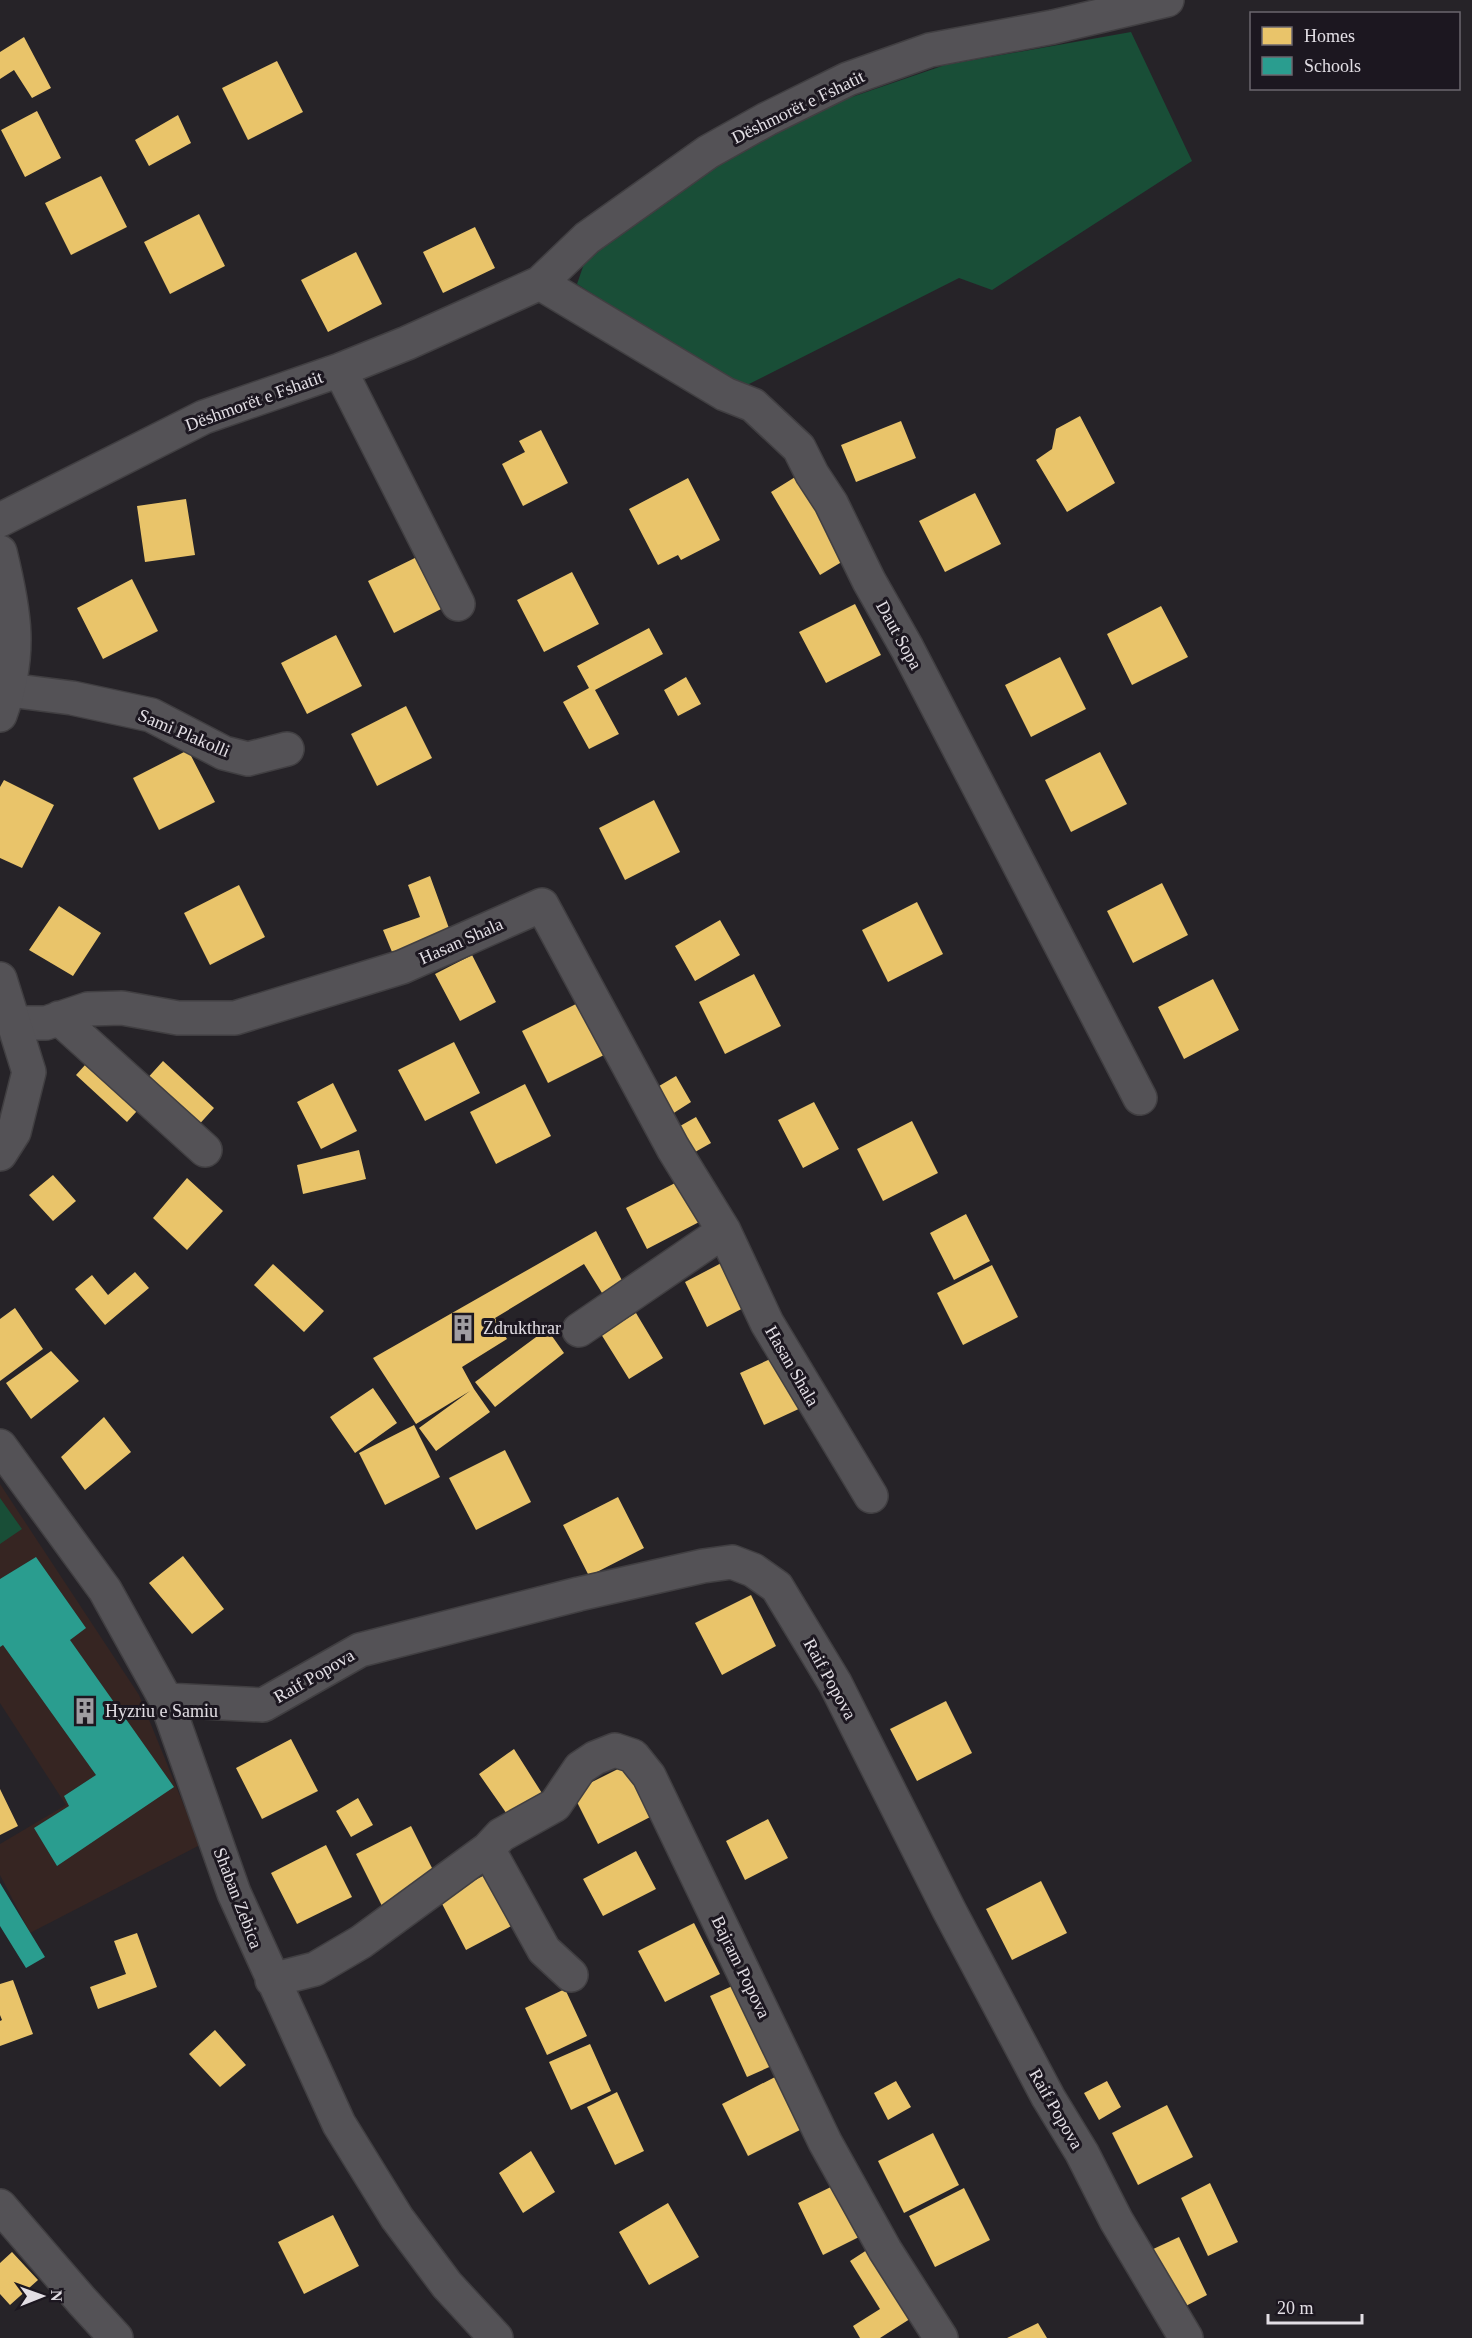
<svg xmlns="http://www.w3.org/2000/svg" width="1472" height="2338" font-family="Georgia,serif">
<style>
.education{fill:#362522}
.green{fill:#194e37}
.homes{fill:#e9c46a}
.schools{fill:#2a9d8f}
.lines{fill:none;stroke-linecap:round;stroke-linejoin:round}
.minor-casing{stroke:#413f42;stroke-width:36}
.tertiary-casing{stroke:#413f42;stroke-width:36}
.minor{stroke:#545256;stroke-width:33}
.tertiary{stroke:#545256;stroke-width:33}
.labels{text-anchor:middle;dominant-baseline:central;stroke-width:6;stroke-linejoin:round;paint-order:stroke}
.street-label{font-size:18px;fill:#e2dee4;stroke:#1c1720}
.poi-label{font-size:18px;fill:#e2dee4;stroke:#1c1720;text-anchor:start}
</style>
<rect width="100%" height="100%" fill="#262328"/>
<!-- education -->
<path class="education" d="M0 1484 139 1695 200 1845 30 1933 0 1875V1844L66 1805 0 1703Z"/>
<!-- green -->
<path class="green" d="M1131 32 1192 161 992 290 959 278 741 388 577 284 586 258 664 196 811 111 945 65Z
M0 1498 22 1529 0 1544Z"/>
<!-- homes -->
<path class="homes" d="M24 37 51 88 32 98 14 70 0 79V52Z
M277 61 303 112 248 140 222 88Z
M37 111 61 158 25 177 1 130Z
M178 115 191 143 149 166 135 140Z
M101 176 127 227 71 255 45 203Z
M199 214 225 266 170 294 144 242Z
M475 227 495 268 443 293 423 252Z
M356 252 382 304 328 332 301 280Z
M1080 416 1115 483 1067 512 1036 460 1052 449 1056 429Z
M901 421 916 458 856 482 841 445Z
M541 430 568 483 523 506 502 464 525 452 519 441Z
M800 474 850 557 820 575 771 492Z
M688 478 720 540 681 560 678 555 658 565 629 509Z
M975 493 1001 544 945 572 919 521Z
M186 499 195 555 145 562 137 506Z
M423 554 449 605 394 633 368 581Z
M572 572 599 624 544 652 517 600Z
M132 579 158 631 103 659 77 608Z
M855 604 881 655 826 683 799 632Z
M1161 606 1188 657 1132 685 1107 634Z
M649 628 663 654 595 690 619 734 589 749 563 702 589 688 577 666Z
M336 635 362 686 307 714 281 663Z
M1060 657 1086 709 1031 737 1005 685Z
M686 677 701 704 678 716 664 690Z
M406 706 432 758 377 786 351 734Z
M188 750 215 802 159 830 133 778Z
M1100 752 1127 804 1071 832 1045 780Z
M4 780 54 805 22 868 0 858V787Z
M654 800 680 852 625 880 599 828Z
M430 876 450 931 392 952 383 930 420 917 408 885Z
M1162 883 1188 935 1133 963 1107 911Z
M239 885 265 937 210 965 184 913Z
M917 902 943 954 888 982 862 930Z
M59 906 101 933 73 976 29 950Z
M720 920 740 955 695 981 675 946Z
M472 955 496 1002 460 1021 435 974Z
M754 974 781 1026 725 1054 699 1002Z
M1213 979 1239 1030 1184 1059 1158 1007Z
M578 1003 604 1055 548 1083 522 1031Z
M454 1042 480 1093 425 1121 398 1070Z
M95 1054 146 1101 127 1122 76 1075Z
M163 1061 214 1108 195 1129 144 1082Z
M676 1076 691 1102 669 1116 654 1089Z
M333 1083 357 1131 321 1149 297 1102Z
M525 1084 551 1136 496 1164 470 1112Z
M814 1102 839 1149 803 1168 778 1120Z
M696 1117 711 1143 688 1156 673 1130Z
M912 1121 938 1173 883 1201 857 1149Z
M359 1150 366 1179 303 1194 297 1165Z
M53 1175 76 1201 53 1221 29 1195Z
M187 1178 223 1211 187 1250 153 1218Z
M681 1180 703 1220 647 1249 626 1208Z
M966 1214 990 1261 954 1280 930 1233Z
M596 1231 627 1290 607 1301 584 1264 495 1318 507 1339 462 1367 474 1389 490 1412 436 1451 419 1428 470 1391 416 1424 373 1358Z
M729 1259 751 1304 707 1327 685 1282Z
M273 1264 324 1311 304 1332 254 1285Z
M992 1265 1018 1317 963 1345 937 1293Z
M135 1272 149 1288 105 1325 75 1289 92 1275 108 1295Z
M15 1308 43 1349 0 1381V1319Z
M636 1313 663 1358 629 1379 601 1334Z
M547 1329 564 1353 495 1407 475 1382Z
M51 1351 79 1381 31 1419 6 1383Z
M779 1355 803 1407 764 1425 740 1373Z
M373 1388 397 1423 355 1453 330 1417Z
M104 1417 131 1452 85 1490 61 1457Z
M414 1425 440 1477 385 1505 359 1453Z
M505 1450 531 1502 476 1530 449 1478Z
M618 1497 644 1548 589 1576 563 1525Z
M183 1556 224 1609 192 1634 149 1583Z
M751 1595 776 1646 722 1675 695 1623Z
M946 1701 972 1753 917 1781 890 1729Z
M291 1739 318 1791 262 1819 236 1768Z
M514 1749 545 1798 509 1817 479 1774Z
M628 1764 654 1815 598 1844 572 1792Z
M0 1789 18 1826 0 1835Z
M358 1798 373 1825 351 1837 336 1811Z
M768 1819 788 1858 745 1880 726 1841Z
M411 1826 437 1878 382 1906 356 1854Z
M326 1845 352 1897 297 1924 271 1873Z
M636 1851 656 1889 603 1916 583 1879Z
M495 1870 521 1921 466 1950 439 1898Z
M1041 1881 1067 1933 1012 1960 986 1909Z
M694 1923 720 1974 665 2002 638 1951Z
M137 1933 157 1987 98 2009 90 1987 126 1974 114 1941Z
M13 1980 33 2034 0 2046V2021L2 2020 0 2015V1984Z
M739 1983 776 2064 747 2077 710 1996Z
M565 1989 587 2036 547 2055 525 2008Z
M215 2030 246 2065 220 2087 189 2054Z
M590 2044 611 2091 571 2110 549 2062Z
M777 2076 804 2128 748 2156 722 2104Z
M896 2081 911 2107 888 2120 874 2093Z
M1107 2081 1121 2107 1099 2120 1084 2093Z
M617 2092 644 2151 615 2165 587 2107Z
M1167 2105 1193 2157 1138 2185 1112 2133Z
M933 2133 959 2185 904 2213 878 2161Z
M531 2151 555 2192 523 2213 499 2173Z
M1210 2183 1238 2242 1208 2256 1181 2198Z
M837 2184 861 2236 823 2255 798 2203Z
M964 2188 990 2240 935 2267 909 2216Z
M668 2203 699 2257 649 2285 619 2232Z
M333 2215 359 2266 304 2294 278 2242Z
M1179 2237 1207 2295 1178 2310 1149 2251Z
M870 2248 913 2317 880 2338H860L853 2326 880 2309 850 2261Z
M12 2252 38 2280 10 2305 0 2294V2263Z
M1038 2323 1047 2338H1007Z"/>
<!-- schools -->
<path class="schools" d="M36 1557 86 1628 70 1640 174 1787 57 1866 34 1828 69 1806 64 1796 96 1775 3 1645 0 1647V1579Z
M0 1883 45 1957 26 1968 0 1926Z"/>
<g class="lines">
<defs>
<path id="minor" d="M540 283 725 394 753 405 799 448 812 474 831 503 869 581 907 648 1140 1098
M340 370 458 604
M0 520 204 417 340 370 407 343 540 283 587 238 708 152 767 119 848 79 930 50 1053 27 1167 0
M9 690 72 698 151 715 224 753 248 759 287 749
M59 1018 205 1150
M14 1023H46L88 1009 122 1008 178 1018H235L402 967 542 905 673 1148 724 1231 767 1323 871 1496
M579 1330 724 1231
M0 1446 105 1590 166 1700 234 1893 339 2124 397 2218 447 2285 496 2338
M166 1700 263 1705 360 1650 579 1594 703 1566 732 1562 753 1570 777 1587 835 1683 949 1910 1048 2097 1082 2153 1116 2220 1186 2338
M488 1849 544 1950 571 1975
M272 1980 315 1969 361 1942 488 1849 501 1835 555 1805 580 1768 595 1758 615 1750 633 1756 649 1776 825 2142 885 2250 941 2338
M0 2206 82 2301 116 2338"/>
<path id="tertiary" d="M0 552C15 613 22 654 0 715
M0 979 29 1072 14 1132 0 1154"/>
</defs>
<!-- minor casing -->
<use href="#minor" class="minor-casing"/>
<!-- tertiary casing -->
<use href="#tertiary" class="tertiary-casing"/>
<!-- minor -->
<use href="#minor" class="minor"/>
<!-- tertiary -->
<use href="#tertiary" class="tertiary"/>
</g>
<!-- icons -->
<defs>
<symbol id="building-bare" viewBox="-9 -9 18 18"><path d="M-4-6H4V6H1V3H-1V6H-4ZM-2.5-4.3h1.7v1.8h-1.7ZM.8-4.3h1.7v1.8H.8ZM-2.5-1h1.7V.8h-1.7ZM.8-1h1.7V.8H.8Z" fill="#a09da2" stroke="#1c1720" stroke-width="2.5" paint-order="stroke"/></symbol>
</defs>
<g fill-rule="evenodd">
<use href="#building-bare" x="444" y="1309" width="38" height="38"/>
<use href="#building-bare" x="66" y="1692" width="38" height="38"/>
</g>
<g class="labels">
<!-- street labels -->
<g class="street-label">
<text transform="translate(798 107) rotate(-26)">Dëshmorët e Fshatit</text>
<text transform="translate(254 401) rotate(-20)">Dëshmorët e Fshatit</text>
<text transform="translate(899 635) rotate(61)">Daut Sopa</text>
<text transform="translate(184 733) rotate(23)">Sami Plakolli</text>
<text transform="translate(461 941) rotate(-24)">Hasan Shala</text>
<text transform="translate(792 1366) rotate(60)">Hasan Shala</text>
<text transform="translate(314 1676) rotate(-30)">Raif Popova</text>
<text transform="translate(830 1679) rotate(61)">Raif Popova</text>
<text transform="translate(238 1898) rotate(69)">Shaban Zebica</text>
<text transform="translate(741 1967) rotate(64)">Bajram Popova</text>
<text transform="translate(1056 2109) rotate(60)">Raif Popova</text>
</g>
<!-- poi labels -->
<g class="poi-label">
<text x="483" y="1328">Zdrukthrar</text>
<text x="105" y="1711">Hyzriu e Samiu</text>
</g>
</g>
<!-- legend -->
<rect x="1250" y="12" width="210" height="78" fill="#1c1720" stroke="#6b676e" stroke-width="1.5"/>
<rect x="1262" y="27" width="30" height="18" fill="#e9c46a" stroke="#6b676e" stroke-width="1.5"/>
<text x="1304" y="42" font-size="18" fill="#e2dee4">Homes</text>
<rect x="1262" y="57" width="30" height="18" fill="#2a9d8f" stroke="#6b676e" stroke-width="1.5"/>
<text x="1304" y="72" font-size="18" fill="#e2dee4">Schools</text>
<!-- north arrow -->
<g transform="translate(42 2296) rotate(89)" stroke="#1c1720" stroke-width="4.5" paint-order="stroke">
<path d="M0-4.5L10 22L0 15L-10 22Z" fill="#e2dee4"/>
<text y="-9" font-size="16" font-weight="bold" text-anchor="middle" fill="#e2dee4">N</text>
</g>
<!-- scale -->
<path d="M1268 2314v9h94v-9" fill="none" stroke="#e2dee4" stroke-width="3"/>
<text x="1277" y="2314" font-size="18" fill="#e2dee4" stroke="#1c1720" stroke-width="4.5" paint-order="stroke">20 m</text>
</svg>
